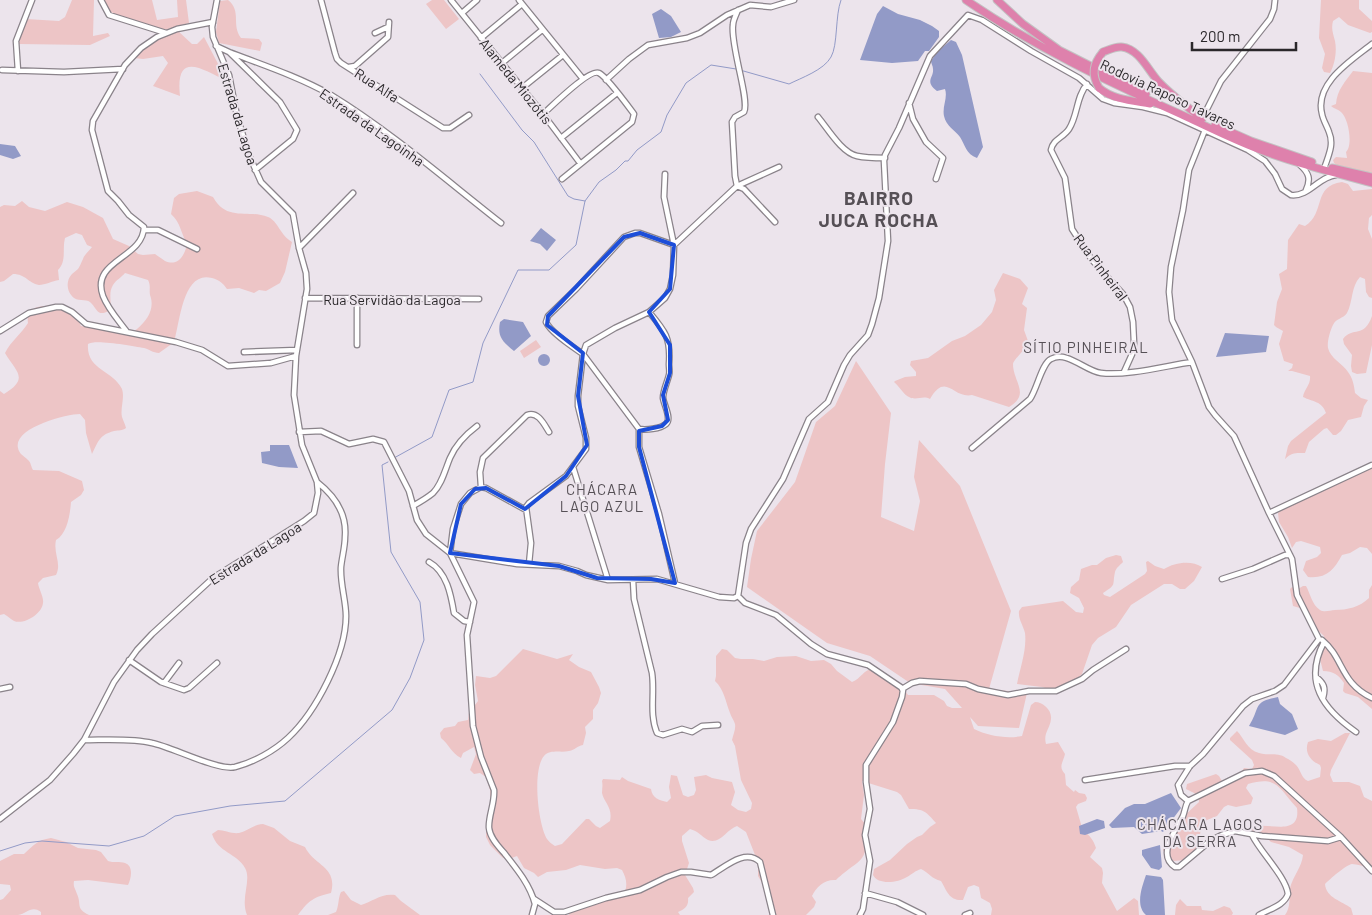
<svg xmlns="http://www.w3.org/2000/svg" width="1372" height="915" font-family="Barlow,sans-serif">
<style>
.green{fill:#edc5c6}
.water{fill:#929ac7}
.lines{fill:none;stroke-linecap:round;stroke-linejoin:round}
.stream{stroke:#929ac7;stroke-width:1}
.minor-casing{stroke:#8a838a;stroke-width:7}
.highway-casing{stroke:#c3c3c3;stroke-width:9}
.minor{stroke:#fff;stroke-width:4.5}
.highway{stroke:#de81ac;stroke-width:7}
.highway-bridge-casing{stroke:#c3c3c3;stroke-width:9;stroke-linecap:butt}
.highway-bridge{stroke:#de81ac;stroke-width:7}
.marked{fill:none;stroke:#1d4ed8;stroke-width:4;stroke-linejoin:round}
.labels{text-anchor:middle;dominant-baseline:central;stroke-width:4;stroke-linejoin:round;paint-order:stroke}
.street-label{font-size:14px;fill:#2a272a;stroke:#ece4ec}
.neighbourhood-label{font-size:15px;letter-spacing:1px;fill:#565056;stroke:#ece4ec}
.district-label{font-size:19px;font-weight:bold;letter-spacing:1px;fill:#565056;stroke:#ece4ec}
</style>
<rect width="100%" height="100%" fill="#ece4ec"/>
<!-- green -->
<path class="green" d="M72 0H94L93 36 108 33 110 36 90 45 18 44 26 19 59 21 65 17Z
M104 0H152L157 20 178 17 177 0H186L189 23 164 30 117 16 110 11Z
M228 0C242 11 231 25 241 38L259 39 262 43 260 51 219 43 216 32 220 1Z
M432 0H444L459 19 446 29 426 4Z
M1321 0H1359V9L1372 21V32L1370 33 1348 25 1339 17 1333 21C1331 29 1333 33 1335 41 1337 51 1335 64 1330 73L1324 72 1322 68 1325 54 1319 38Z
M178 31 192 44H197L204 37 227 81C202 69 175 50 180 96L153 86 168 63 163 56 143 59 134 58 135 56 156 40Z
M1353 71 1372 73V175L1341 168 1334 163 1333 160 1336 157 1347 158 1346 152C1353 146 1349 119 1341 112 1338 109 1334 109 1331 106L1336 104C1337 90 1345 82 1353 71Z
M1342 182 1348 184 1353 191 1372 189V215L1369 218 1368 229 1372 239V298L1369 297 1366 292 1365 279 1360 277C1351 286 1353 302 1347 313 1343 319 1336 318 1333 325 1330 331 1327 342 1328 348 1330 358 1343 364 1348 372 1353 379 1354 385 1355 393L1361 398 1368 400 1364 406 1361 417 1348 420 1341 431 1336 435H1333L1327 428 1324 429 1309 442 1305 453C1296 453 1292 452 1285 459L1288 446 1291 441 1326 413C1322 401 1313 402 1303 397 1304 389 1311 385 1310 376L1292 371H1288L1292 368 1293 364 1284 361 1279 344 1283 331 1276 327 1274 325 1277 302 1282 289 1279 274 1287 269 1288 240 1299 224 1305 226C1326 213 1312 186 1342 182Z
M197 191 213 197C227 222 247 209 268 217 278 221 280 235 292 242L285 272 280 283 266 291 259 290 254 293 239 288 227 289C223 283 219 280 212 278 184 270 180 319 175 338L173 343 159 353C153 353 149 349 144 348 132 346 95 339 88 344 86 370 113 370 122 389 125 398 120 408 122 417 123 420 125 424 126 428 122 431 119 430 114 431 99 435 98 442 92 454L86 433 85 420 80 414C66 414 13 428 18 448 19 454 24 456 28 460 31 462 31 467 33 470L59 471 82 481 84 490 81 495 71 502C70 515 67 534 56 540 53 554 62 563 56 575L43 578 38 583C39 590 44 597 43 603 42 614 24 625 14 621 10 619 8 616 4 614L0 615V391L4 394C30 378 16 372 5 353 11 341 21 334 28 323 24 299 60 306 73 309L81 326C85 327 88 326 92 326 105 327 119 337 131 334 133 333 135 330 137 329 148 320 155 308 150 295 149 289 151 286 148 280L125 273C122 277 116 280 113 285 108 293 112 302 110 310 98 317 98 311 92 304 88 298 80 302 74 298 67 293 65 281 72 274 74 272 76 271 78 269 80 266 81 263 83 259 84 255 89 251 92 247L87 245 82 235 76 233 65 238C62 249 67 261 58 270L59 280C52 281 45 285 39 285 28 283 26 274 13 274L4 281 0 282V207L4 205 15 206 22 201 29 207 45 211 67 202 83 207 103 218 113 239 129 246 138 254 143 255 155 254C158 256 162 259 165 261 178 267 185 255 187 244 181 234 181 223 171 214L174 198 179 194Z
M1003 273 1020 279 1028 288 1022 304 1027 308 1024 330 1028 341C1025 351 1013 360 1013 364 1013 382 1031 394 1009 407L972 395C953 399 946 371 930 399 923 395 916 401 909 397 904 395 899 386 894 382L895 381 905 377 916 376V372L910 365 911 361 928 358 952 341 965 336 981 325 992 312 996 300 994 290Z
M1372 316V345L1366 373 1357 374 1352 372 1351 366 1352 355 1344 344 1343 339C1353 326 1364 339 1372 316Z
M536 340 541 347 524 358 520 351Z
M856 361 891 413 885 464 881 517 914 531 920 501 914 477 919 440 960 486 1011 611 989 689 1027 693 1019 728 978 726 970 717 974 729C988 736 1007 739 1022 736L1031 705 1035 702C1043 702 1052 710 1051 719 1050 729 1043 733 1046 744L1058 742 1065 754C1063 763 1058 766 1065 774L1066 785 1074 792 1075 790 1079 793 1085 794 1087 798 1086 801 1078 804 1076 807 1083 831C1089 834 1094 841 1096 848L1090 857 1102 868 1103 873 1102 883 1117 911 1134 898 1138 901 1139 915H991L992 909 990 903 981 898 979 887 974 885 968 887 963 900C949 901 947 891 941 881 932 879 929 873 921 869 915 871 912 874 907 877 897 883 878 885 873 875L874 869 890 860 907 844 917 837 922 835 930 827 936 823C926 812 925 809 909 809L901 795 897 792 862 781 864 795 861 819 867 826C867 866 862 856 836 880 825 879 816 887 812 896L816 902 814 907 806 915H772L764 886 758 876V866L757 860 746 832 737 826C727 829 720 845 708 840 701 836 698 831 690 829L682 836V841L689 863 685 875 693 888 694 892 688 898C689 906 685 909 678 912L680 915H569L570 909 605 899 623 896C628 887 627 879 622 870L617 868 605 869 580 865 566 870 547 872 538 877 534 873 524 868 517 856 509 859 503 858 490 845 486 837V830L491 822 490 790 486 777 480 773 474 774 470 770 476 754 474 747 463 753 461 758C451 753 449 744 441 738L440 733 444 728 455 726 458 722 468 720 469 713 478 701 475 685 476 676 490 678 496 676 523 649 557 659 573 654 569 660 579 667 591 672 599 687 601 693 598 703 593 710V719L585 727 586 733 583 745C577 746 575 750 569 751 561 753 550 749 544 756 532 770 538 824 547 839 549 842 552 844 555 846L562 844 586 819H589L596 826 600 828 610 821C613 807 604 803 602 793 602 789 603 786 602 781L603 779 620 780 622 777 628 781 651 789C652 798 659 800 667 802L671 798 669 787 671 775 677 776 683 795 688 797 694 795 696 790 694 777 706 775 712 778 732 782 735 792 731 805 738 810 746 812 751 809 752 803 741 780 735 746 732 740C733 735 736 729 735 724 734 720 731 717 730 713 726 703 724 689 715 681L716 676V656L722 649 727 650 735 658 741 659H753L764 661 777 657 796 656 811 661 824 660 831 664 837 671 852 682C861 679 863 669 874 669L902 687 908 695H934L944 701 947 706 952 708H962L945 689 910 683 870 656 827 643 747 587 751 559 757 531 795 482 816 422 835 406Z
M1372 466V554L1367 548 1360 547 1350 553 1342 555C1334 570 1326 579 1308 577L1303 570 1306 561 1317 557 1321 553 1320 547 1301 541 1296 542 1292 548 1288 537 1279 522 1278 513 1286 506 1345 475Z
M1116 555 1121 556 1123 562C1120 565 1116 568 1115 572 1112 586 1117 584 1103 593L1104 595 1110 597 1145 574 1147 571 1146 562 1148 561 1155 566 1164 569C1175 562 1192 560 1202 567L1194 581 1185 589H1180L1172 584H1164L1131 605 1116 627 1098 638 1092 645 1082 674 1065 690 1058 692 1042 687 1017 684C1020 668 1027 650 1025 633 1023 625 1018 619 1019 611L1022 607 1063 601 1076 612 1083 613 1084 608 1079 598 1070 593 1071 587 1079 580 1081 569 1092 565H1097L1106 558Z
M1372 585V709L1358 697 1345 693 1343 691 1344 683C1339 675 1333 671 1323 671L1320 659 1325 642 1324 636 1311 624 1300 608 1293 606 1290 589 1292 587 1298 589 1303 586H1306C1310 593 1312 605 1320 610 1325 613 1330 610 1335 610 1347 610 1360 607 1369 598V590Z
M1237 731C1244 738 1247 750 1259 753 1268 756 1278 752 1286 758 1290 760 1293 762 1296 765 1301 770 1301 778 1308 781L1320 777 1321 768 1320 765C1311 761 1304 753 1308 742L1318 739 1331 741 1345 733H1350L1331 770 1330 775 1333 782H1349L1360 786 1364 797 1372 801V866C1364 868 1359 864 1352 864 1346 865 1330 879 1325 884 1326 898 1342 901 1351 908L1353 915H1285C1291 907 1289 898 1290 888 1293 876 1302 867 1303 855L1289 847 1271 842 1266 837 1254 833 1251 828C1265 820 1301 839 1297 808 1279 789 1278 775 1248 784L1246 788 1253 798 1251 804 1236 807 1228 805 1224 807 1217 816 1207 820 1201 829 1197 850 1185 860 1174 861 1166 854 1163 850 1165 843 1183 817 1199 802C1199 793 1193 793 1186 789L1187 784 1216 774 1219 776 1223 783 1239 776 1244 768 1252 769 1254 765 1252 760 1230 740V738Z
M263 824 274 828 290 841 305 847C314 866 338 866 331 893 314 897 309 900 298 915H247C240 898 252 880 245 868 237 853 218 853 212 834L218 830C224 830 232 834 239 833 248 831 252 825 263 824Z
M51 838 66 842 78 848 96 850 101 852 108 861C113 863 120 861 125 863 134 866 131 879 128 885L88 880 74 881C73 887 75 888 77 894 82 905 75 908 89 915H41V912C31 905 27 914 18 915 12 915 6 915 0 915V900L3 899 11 890 10 885 0 884V861L14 854H24C34 845 37 840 51 838Z
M344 891 351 900 361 905C372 902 381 893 395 895L401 901 420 915H328L336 912C339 905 338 898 341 892Z
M1180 899 1187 906H1201L1202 910 1213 911 1224 906 1230 908 1233 913 1232 915H1175L1176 905Z"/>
<!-- water -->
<path class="water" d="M883 6 898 14 920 20 932 26 939 31V37L929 51H925L918 61 892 63 860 60 877 14Z
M661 9 671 16 681 32 671 37 659 38 652 14Z
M951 40 956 42 962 55 983 147 977 158C966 154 965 145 960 137 955 130 946 126 944 116 942 106 948 98 945 89L937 91C924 81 934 78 933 69 933 66 931 63 931 61L937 52Z
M0 144 15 146 21 156 13 159 0 155Z
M541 228 556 240 547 251 540 244 530 241Z
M504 319 523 322 531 336 514 351C503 342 497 337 500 322Z
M1225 333 1269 336 1266 352 1216 357Z
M538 360a6 6 0 1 1 12 0a6 6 0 1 1-12 0Z
M270 445H289L298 468 279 467 262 463 261 452 270 451Z
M1278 697 1280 704 1292 714 1298 729 1285 735 1249 726C1261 707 1252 702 1278 697Z
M1171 793 1181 808 1163 832 1161 831 1142 834 1134 827 1112 828 1109 825 1125 808 1134 804H1145Z
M1097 819 1104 821 1105 828 1085 835 1080 834 1079 826Z
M1160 845 1162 867 1159 870 1151 868 1142 855V850Z
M1146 875 1161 877 1163 880 1165 915H1146C1135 905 1142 887 1146 875Z"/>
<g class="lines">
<!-- stream -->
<path class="stream" d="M740 70 789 84C801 78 824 70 831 57 838 45 835 16 841 0
M480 74 522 130 534 142 568 196 574 199 585 201
M394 458 432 437 449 390 473 382 483 343 518 270H549L576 245 585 201 599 182 616 170 625 161H628L637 150 661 132 667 115 686 83 711 65 736 69
M0 851 25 843 42 841 109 846 144 836 175 816 230 806 285 801 392 710 410 678 424 640 420 602 391 552 382 465 388 462"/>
<defs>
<path id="minor" d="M101 0 109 15 166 33
M321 0 335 53 337 59 341 63 443 128H450L469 115
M451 0 543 114 580 163
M519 0 583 79
M462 13 477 0
M375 33 388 27
M481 38 522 4
M216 46 229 52 280 102 297 130 293 139 255 170
M229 52C263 65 299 77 331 95 390 131 446 180 501 223
M502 63 542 30
M349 67 355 66 388 37 389 22
M2 70 64 72 123 69
M18 71 16 41 32 0
M606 80 629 59 648 45 687 38 700 33 727 15 750 5 771 7 794 0
M1087 84C1076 97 1078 115 1069 129 1063 138 1053 139 1051 150L1065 178 1072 229 1092 260 1123 294 1130 307 1133 322 1134 343 1133 352 1124 372
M522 88 563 55
M909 103 913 119 926 142 943 158 936 179
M543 114C551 107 590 68 599 73 607 77 628 106 634 114L632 122 562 179
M818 117C828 129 842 153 857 156 866 158 875 158 885 158
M1202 119 1221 81 1270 19 1274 9 1275 0
M561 138 617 93
M1300 165C1309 173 1311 179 1306 190
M1325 166C1329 154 1334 144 1329 132 1327 126 1323 120 1322 114 1314 83 1352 60 1372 44
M665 174 664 197 674 245 640 233H635L624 237 576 289 548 316 546 322C551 333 573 347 583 354L639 429V447L659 514 675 583
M737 186 744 189 775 222
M737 186 779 167
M144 230H158L197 249
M299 248 353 193
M305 298 479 299
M357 298V345
M0 331 29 313 56 307H62L72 312 86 324 176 342 202 350 228 366 271 363 296 356
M127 332C119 321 108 309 103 296 90 260 143 259 144 227L129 215 118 201 108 191 92 130 93 121 125 65 141 48 157 37 177 29 213 22
M244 352 297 350
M639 429C646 430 660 429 666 424 672 419 664 405 663 398 663 391 667 383 669 375 670 372 669 368 669 364 671 338 665 331 649 312
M299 432 321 431 349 444 373 439 384 442 409 491 417 520 426 534 450 553 517 564 559 566 577 571 586 575 608 580 657 579 719 597 734 598 738 596 745 603 776 615 811 644 827 654 868 665 902 688 903 690 902 697 893 722 866 765V782L870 809 865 835 870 861 863 909 860 915
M972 448 1030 399C1037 389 1042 363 1051 359 1067 350 1085 371 1101 373 1128 376 1165 366 1192 362
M573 467 608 580
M481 487 480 472 483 458 527 415C538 411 544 424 549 432
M413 506C420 502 427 498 433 493 442 484 445 470 450 458 456 444 465 435 477 426
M526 510 486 488 481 487 470 493 461 504 453 529 450 553 474 602 467 635 473 726 481 757 494 790C495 803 488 817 489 828 490 838 499 847 505 854 517 869 530 885 535 904L532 915
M1269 513 1372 465
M429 562C447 572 451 595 454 613L464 621 470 622
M529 564 531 543 526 507 529 503 566 476 586 449V438L578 406V396L583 354 586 345 615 328 649 312 665 298 670 289 673 275 674 245 737 186 735 176 732 122 735 117 744 112C750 100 730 45 733 25 733 20 736 15 738 10
M1222 579 1253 569 1285 555H1290
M633 580 634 599 652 673C655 693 649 714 657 733L663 735 682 729 692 732 702 726 718 725
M738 596 746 543 751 529 783 479 809 419 828 402 844 365 850 355 868 335 872 324 879 298 888 241 884 161 885 155 899 128 930 56 968 15 982 20 1031 51 1079 78 1103 99 1114 103 1143 107 1167 113 1248 150 1265 161 1275 174 1282 189 1291 195C1309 197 1318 177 1336 175
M1322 640C1344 658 1340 683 1372 698
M1324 642C1303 682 1323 709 1356 732
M129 660 161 682 184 690 189 688 217 663
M1316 677C1324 683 1326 688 1323 698
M164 683 179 663
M0 689 10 687
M902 689 912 683 920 681 966 684 978 689 1008 695 1029 691H1056L1082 679 1093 670 1126 649
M84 740C105 740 132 738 152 743 172 747 218 771 235 767 254 762 274 751 288 738 316 712 346 654 346 616 346 600 340 584 341 567 342 557 345 547 345 537 347 514 335 496 317 482
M1085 780 1175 766H1190
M1188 801 1181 795 1178 785 1190 766 1203 754 1243 706 1252 699 1275 691 1284 685 1319 639 1297 595 1292 559 1269 513 1234 436 1215 415 1209 407 1192 362 1172 320 1169 292 1171 267 1183 210 1189 170 1205 130
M0 819 50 780 73 754 84 740 114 682 137 650 152 634 213 578 304 521 314 513 318 493 317 482 302 445 294 395 296 356 307 289 306 273 299 248 293 214 261 182 249 155 237 116 229 75 213 37 212 27 217 0
M1252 835C1261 853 1286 877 1288 894 1284 906 1269 909 1259 915
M1341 837 1328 841 1262 836 1235 831 1222 835 1210 841 1179 867H1175C1156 855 1176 830 1183 816 1185 811 1185 806 1188 801L1245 773 1262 771 1274 776 1341 837 1372 871
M865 893 897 902 923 915
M534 899 554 912H564L606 898 640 890 667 877 681 872H691L711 875C725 867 745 848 760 862L773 915
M965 915 970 913"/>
<path id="highway" d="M966 0C1033 46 1106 81 1180 114 1208 127 1237 142 1266 152 1301 165 1337 173 1372 183
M997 0 1023 24 1059 50 1146 94
M1103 52C1109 50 1115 46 1122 47 1139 49 1148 70 1158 81 1171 95 1188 107 1202 119
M1099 88C1113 100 1133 101 1150 104
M1215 125 1251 141 1312 162
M1332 168 1372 177"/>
</defs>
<!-- minor casing -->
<use href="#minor" class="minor-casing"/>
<!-- highway casing -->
<use href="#highway" class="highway-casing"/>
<!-- minor -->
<use href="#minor" class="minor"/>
<!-- highway -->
<use href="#highway" class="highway"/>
<defs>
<path id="highway-bridge" d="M1099 88C1091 74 1093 64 1103 52"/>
</defs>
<!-- highway-bridge casing -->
<use href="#highway-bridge" class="highway-bridge-casing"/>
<!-- highway-bridge -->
<use href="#highway-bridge" class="highway-bridge"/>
</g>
<!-- marked area -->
<path class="marked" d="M640 233 674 245 670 289 649 312 670 345V373L663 395 668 420 662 426 639 431V447L675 583 651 579 597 578 559 566 450 553 461 504 475 489 486 488 525 509 566 476 587 445 578 396 583 353 547 325 548 316 624 237Z"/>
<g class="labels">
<!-- street labels -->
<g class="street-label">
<text transform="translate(516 81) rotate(51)">Alameda Miozótis</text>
<text transform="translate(377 85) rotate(33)">Rua Alfa</text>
<text transform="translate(1168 94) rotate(25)">Rodovia Raposo Tavares</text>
<text transform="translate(238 114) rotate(73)">Estrada da Lagoa</text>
<text transform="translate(372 127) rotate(35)">Estrada da Lagoinha</text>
<text transform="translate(1101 267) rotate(53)">Rua Pinheiral</text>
<text x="392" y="299">Rua Servidão da Lagoa</text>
<text transform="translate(255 553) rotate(-32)">Estrada da Lagoa</text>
</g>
<!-- neighbourhood labels -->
<g class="neighbourhood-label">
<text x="1086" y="347">SÍTIO PINHEIRAL</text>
<text x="602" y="489">CHÁCARA<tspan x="602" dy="17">LAGO AZUL</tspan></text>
<text x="1200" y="824">CHÁCARA LAGOS<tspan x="1200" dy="17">DA SERRA</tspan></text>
</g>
<!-- district labels -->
<g class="district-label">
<text x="879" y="197">BAIRRO<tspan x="879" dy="22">JUCA ROCHA</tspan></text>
</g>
</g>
<!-- scale -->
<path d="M1192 42v8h104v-8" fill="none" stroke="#2a272a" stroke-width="2.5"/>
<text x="1200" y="42" font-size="15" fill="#2a272a" stroke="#ece4ec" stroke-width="4" paint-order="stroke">200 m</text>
</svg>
